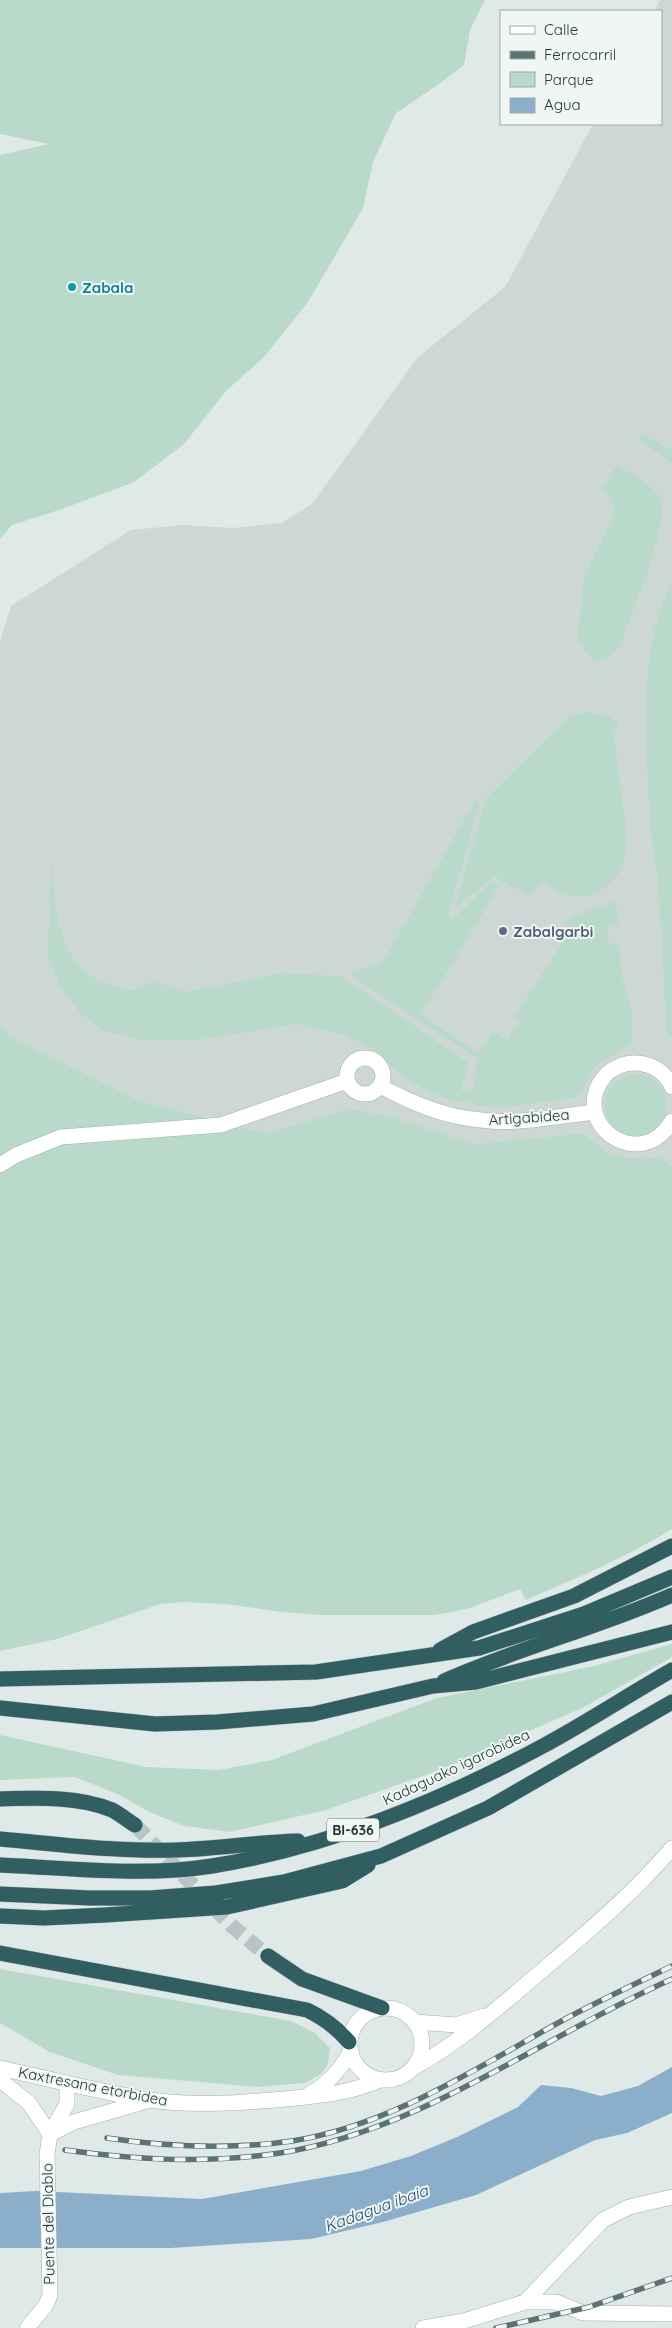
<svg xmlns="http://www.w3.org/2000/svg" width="672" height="2328" font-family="Quicksand,sans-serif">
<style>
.built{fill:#cdd8d6}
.green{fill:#b9d9ca}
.water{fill:#8bafca}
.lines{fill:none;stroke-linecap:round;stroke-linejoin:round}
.motorway-tunnel{stroke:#b9c5c4;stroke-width:15;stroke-dasharray:15 8;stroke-linecap:butt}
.minor-casing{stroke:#a2b0af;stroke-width:16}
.tertiary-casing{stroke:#a2b0af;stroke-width:16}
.motorway-casing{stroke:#bcc3c3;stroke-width:16}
.minor{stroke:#fff;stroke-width:15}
.tertiary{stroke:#fff;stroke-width:15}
.motorway{stroke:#305e61;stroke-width:15}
.rail-casing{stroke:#5c7373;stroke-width:5.5}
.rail{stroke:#eff6f4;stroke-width:4;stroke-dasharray:11;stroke-linecap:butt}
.culture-dot{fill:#0f9aa8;stroke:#eff6f4;stroke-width:2}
.service-dot{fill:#5c6f8a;stroke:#eff6f4;stroke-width:2}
.labels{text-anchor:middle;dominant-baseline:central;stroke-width:4;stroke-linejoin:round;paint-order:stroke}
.shield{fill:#eff6f4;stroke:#5f7070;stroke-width:1}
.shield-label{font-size:14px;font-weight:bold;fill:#213737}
.culture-label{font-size:15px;font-weight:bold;fill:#0d838f;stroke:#eff6f4;text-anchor:start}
.service-label{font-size:15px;font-weight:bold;fill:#4e5e75;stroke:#eff6f4;text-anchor:start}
.street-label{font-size:15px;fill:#213737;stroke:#eff6f4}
.water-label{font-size:16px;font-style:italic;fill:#214c6e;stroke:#eff6f4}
</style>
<rect width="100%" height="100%" fill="#dfe9e7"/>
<!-- built -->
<path class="built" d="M660 0H672V1166L659 1156 643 1159 608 1154 584 1133 474 1144 393 1117 350 1108 268 1133 141 1101 9 1036 0 1021V642L11 606 131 530 183 525 233 528 282 523 313 503 417 358 505 287 593 124H661V11H654Z"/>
<!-- green -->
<path class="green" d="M0 0H485L470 30 464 65 436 86 396 113 373 162 363 208 308 302 264 357 226 391 184 444 134 482 59 510 12 525 0 539V155L49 144 0 134Z
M643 434 672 451V463L639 440Z
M616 465C630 473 651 482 659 497 672 523 631 613 621 643 616 653 607 661 596 661L586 653 578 640 582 590 585 576 613 516C615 504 611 496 602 490Z
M672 582V1035H667L658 877C651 846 650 817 648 785 645 720 641 641 672 582Z
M588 712 606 715 619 723 614 734C616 753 619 772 621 791 625 823 637 871 601 890 576 903 564 895 541 882L531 897 494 876 459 906 456 904 486 798 571 716Z
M475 801 479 804 448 916 453 919 491 882 499 886 421 1015 479 1053 492 1031 508 1041 520 1021 514 1017 572 928 564 923C573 911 601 909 616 901L618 924 608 925 609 944H619L621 972 632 1014V1042C621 1053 605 1056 595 1068 586 1077 586 1091 575 1098L513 1106 490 1107 452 1100 429 1092 405 1078 372 1049 345 1035 296 1024 198 1040H142L102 1030 80 1013 61 988 48 956 51 856C54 893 54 945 85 972 97 982 117 986 131 991L153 981 184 992 283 973 340 976 469 1063 461 1091H474L477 1058 352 977 351 973 378 964 384 960Z
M0 1021 9 1036 141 1101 268 1133 350 1108 393 1117 474 1144 584 1133 608 1154 643 1159 659 1156 672 1166V1529C625 1558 576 1578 526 1600L520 1589 467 1609 435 1615H322L281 1612 226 1604 184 1602 160 1604 57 1639 0 1651Z
M605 1105a31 31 0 1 1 62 0a31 31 0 1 1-62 0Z
M672 1644V1657L586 1706 445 1768 326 1810 230 1832 185 1826 149 1812 120 1795 75 1777 0 1780V1735L146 1767 219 1770 272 1760 437 1698 590 1667Z
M0 1969 291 2021 315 2033 330 2048 328 2064 321 2074 305 2083 258 2087 118 2075 50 2052 0 2023Z"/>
<!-- water -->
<path class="water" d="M672 2067V2113L627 2133 595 2140 476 2195 383 2222 311 2239 171 2248H0V2193L36 2191 202 2199 361 2171 411 2156 457 2137 518 2107 541 2085 571 2088 601 2096 638 2086Z"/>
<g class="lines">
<!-- motorway-tunnel -->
<path class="motorway-tunnel" d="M135 1825 232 1926 268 1956"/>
<defs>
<path id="minor" d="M347 1076a18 18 0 1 1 36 0a18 18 0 1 1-36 0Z
M380 1086C412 1103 444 1117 481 1120 518 1125 558 1116 595 1112
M672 1087C665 1072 653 1064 636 1063 624 1062 610 1069 603 1078 569 1125 641 1174 672 1121
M0 1165 16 1155 61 1137 221 1125 347 1081
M525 2302H556L583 2313 672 2314
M423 2328 464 2321 525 2302 603 2220 629 2207 672 2197"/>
<path id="tertiary" d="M350 2044a36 36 0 1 1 72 0a36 36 0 1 1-72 0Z
M415 2022 456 2025 484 2016
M0 2068C50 2079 99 2092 150 2100 201 2107 255 2102 306 2097 334 2094 353 2091 380 2080
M413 2068C460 2042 498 2008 538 1974 585 1934 632 1895 672 1848
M0 2080 29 2103 50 2134
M307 2096C327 2084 339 2072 350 2052
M50 2134 74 2122 147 2101
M27 2328 46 2305 50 2295 47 2154 50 2134 67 2104V2083"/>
<path id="motorway" d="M440 1650 473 1632 574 1596 672 1546
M0 1679 316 1672 479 1648 584 1614 672 1577
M444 1681C518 1648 597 1628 672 1595
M0 1708 155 1724 217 1722 313 1714 433 1686 476 1682 672 1632
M0 1799C36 1798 78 1796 112 1810 120 1814 128 1821 135 1825
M0 1839C58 1844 117 1852 176 1850 217 1849 257 1842 298 1841
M0 1865C69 1868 143 1877 212 1866 325 1848 441 1801 541 1747 586 1723 628 1695 672 1670
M0 1894 90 1898H150L216 1893 284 1882 381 1856 488 1808 672 1702
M0 1916 44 1918 105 1915 227 1907 342 1881 368 1865
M0 1953 307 2010C324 2018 337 2028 349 2042
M268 1956 302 1979 382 2008"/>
</defs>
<!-- minor casing -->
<use href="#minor" class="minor-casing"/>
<!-- tertiary casing -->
<use href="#tertiary" class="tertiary-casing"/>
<!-- motorway casing -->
<use href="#motorway" class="motorway-casing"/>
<!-- minor -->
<use href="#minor" class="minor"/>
<!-- tertiary -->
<use href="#tertiary" class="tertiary"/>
<!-- motorway -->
<use href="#motorway" class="motorway"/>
<defs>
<path id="rail" d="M107 2138C169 2147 230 2150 292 2141 393 2125 479 2066 567 2018 601 2000 637 1983 672 1966
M65 2150C137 2160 207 2164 280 2153 420 2131 544 2036 672 1979
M496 2328 589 2307 672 2278"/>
</defs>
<!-- rail casing -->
<use href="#rail" class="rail-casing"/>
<!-- rail -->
<use href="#rail" class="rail"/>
</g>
<!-- markers -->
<circle class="culture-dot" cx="72" cy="287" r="5"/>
<circle class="service-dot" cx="503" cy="931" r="5"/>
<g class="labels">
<!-- shield labels -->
<rect class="shield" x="327" y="1818.5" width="52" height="23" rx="4"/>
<g class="shield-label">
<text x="353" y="1830">BI-636</text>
</g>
<!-- culture labels -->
<g class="culture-label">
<text x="82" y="287">Zabala</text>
</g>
<!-- service labels -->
<g class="service-label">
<text x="513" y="931">Zabalgarbi</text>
</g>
<!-- street labels -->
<g class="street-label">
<text transform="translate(529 1117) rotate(-4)">Artigabidea</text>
<text transform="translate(456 1767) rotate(-25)">Kadaguako igarobidea</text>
<text transform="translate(93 2086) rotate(11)">Kaxtresana etorbidea</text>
<text transform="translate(48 2224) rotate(-91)">Puente del Diablo</text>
</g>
<!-- water labels -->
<g class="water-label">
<text transform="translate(376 2208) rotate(-20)">Kadagua ibaia</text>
</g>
</g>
<!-- legend -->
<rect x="500" y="10" width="162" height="115" fill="#eff6f4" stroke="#9daaa8"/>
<rect x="510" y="26" width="25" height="8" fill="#ffffff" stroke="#9daaa8"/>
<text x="544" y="35" font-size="15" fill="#213737">Calle</text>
<rect x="510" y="51" width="25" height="8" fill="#5c7373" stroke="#9daaa8"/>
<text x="544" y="60" font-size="15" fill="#213737">Ferrocarril</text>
<rect x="510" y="72" width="25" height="15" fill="#b9d9ca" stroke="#9daaa8"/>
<text x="544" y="85" font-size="15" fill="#213737">Parque</text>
<rect x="510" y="98" width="25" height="15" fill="#8bafca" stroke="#9daaa8"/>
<text x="544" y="110" font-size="15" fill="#213737">Agua</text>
</svg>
